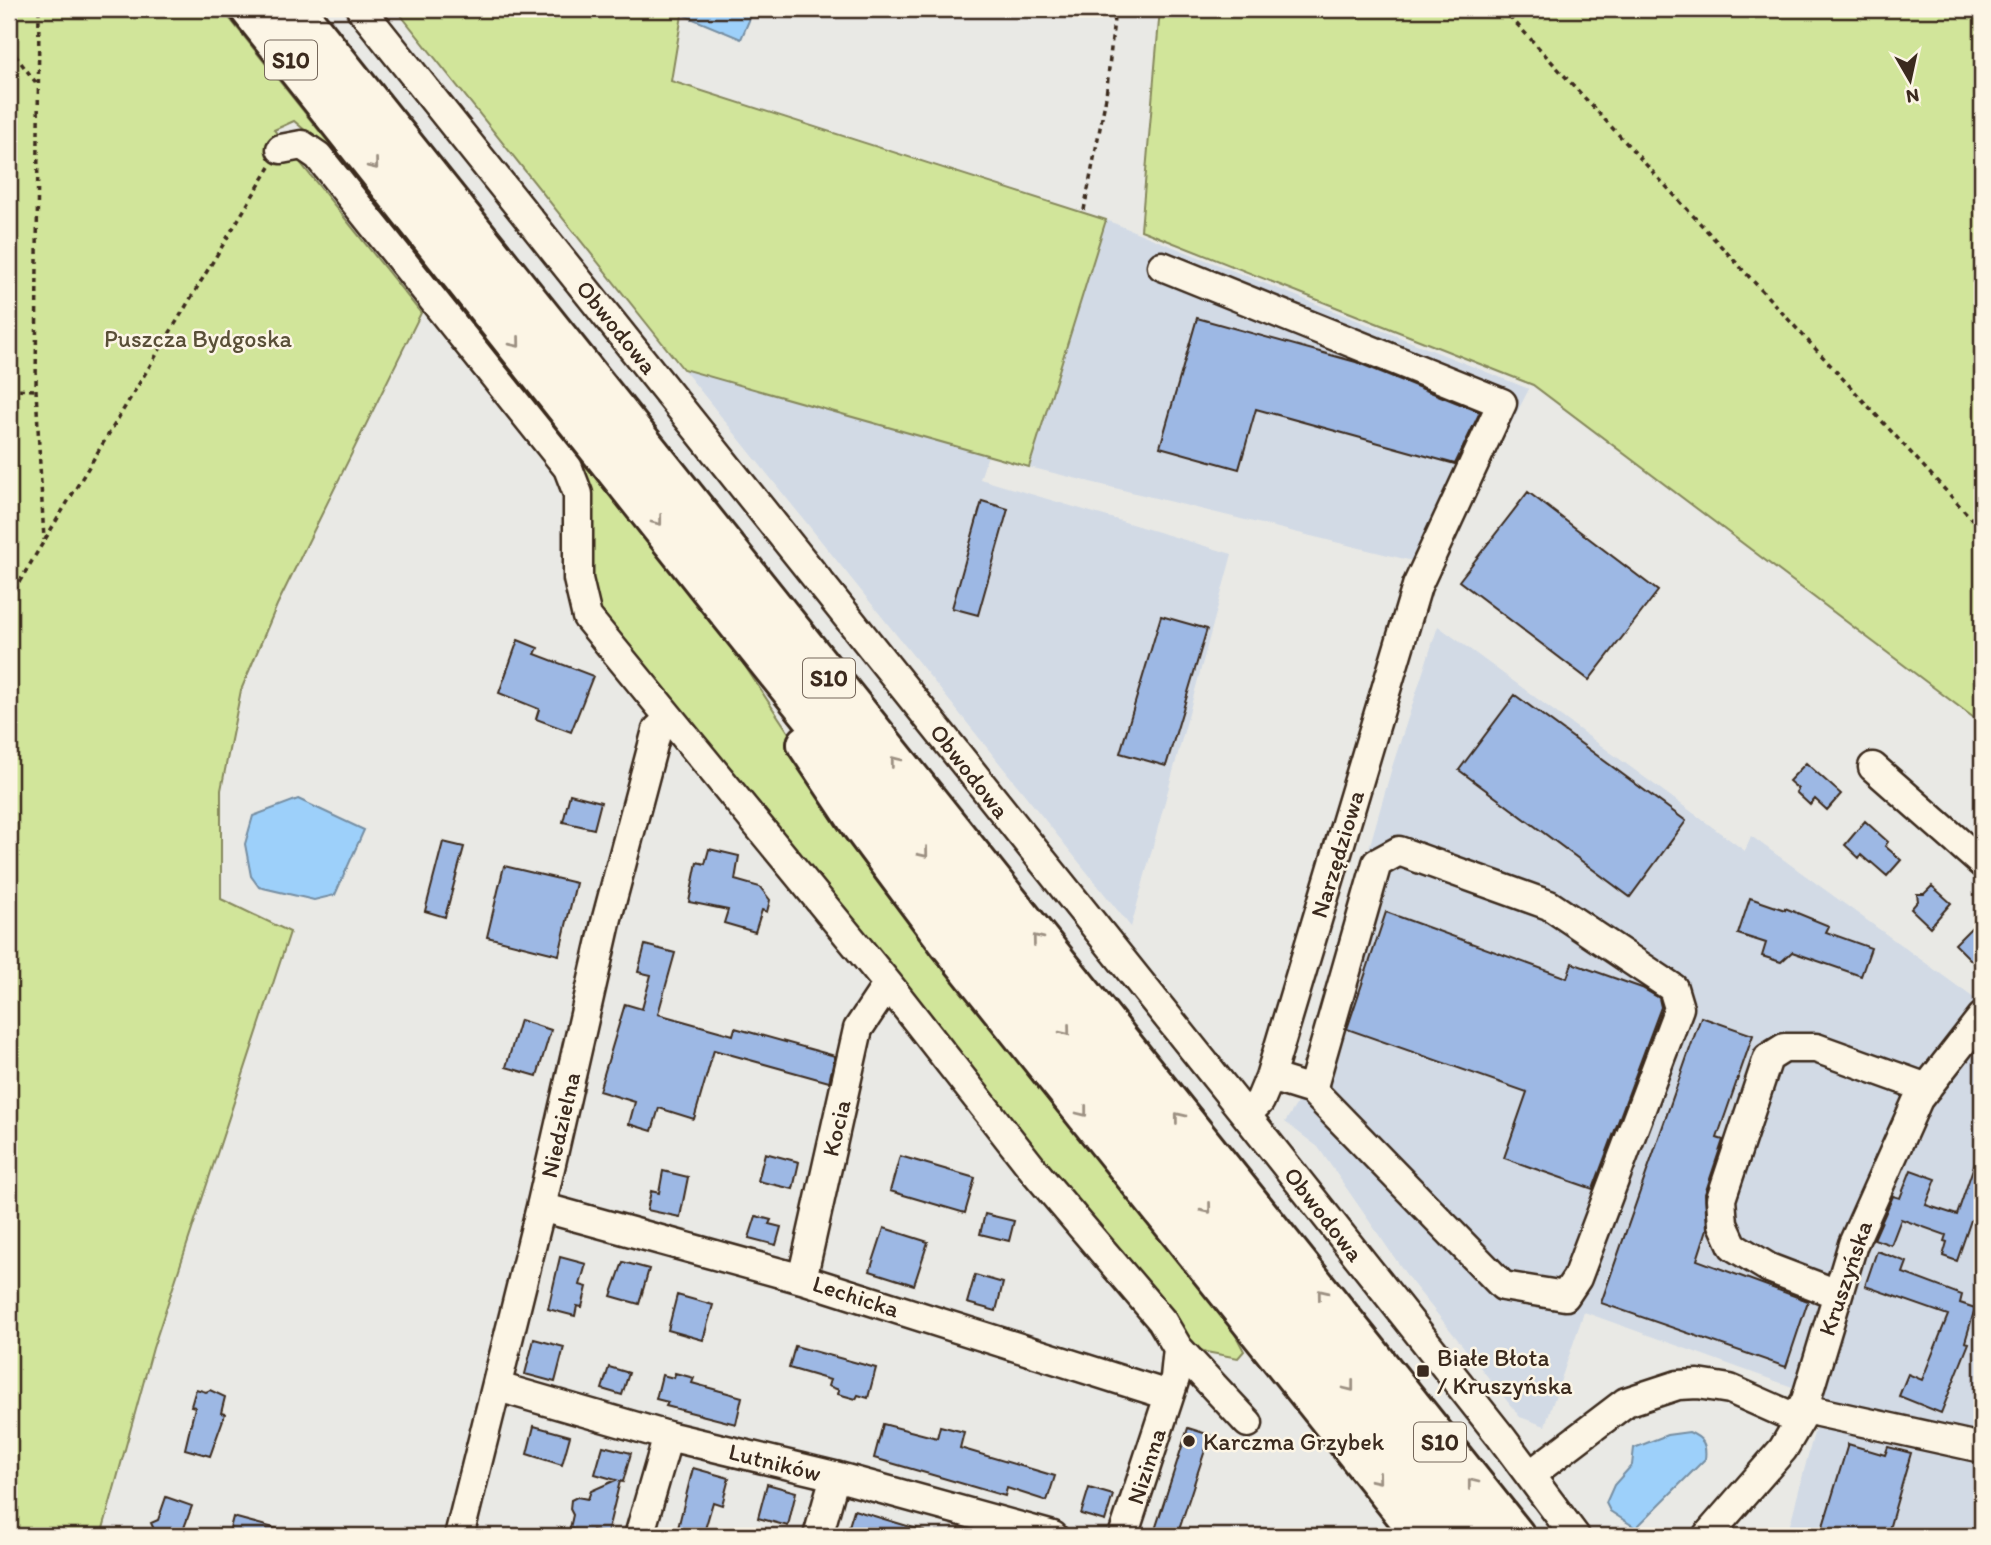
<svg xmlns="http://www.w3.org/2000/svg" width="1991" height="1545" font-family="Itim,sans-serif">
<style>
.built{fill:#d2dae5}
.green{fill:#d1e59a;stroke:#86885c;stroke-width:2}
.water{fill:#9dd0fa;stroke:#768ea2;stroke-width:2}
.building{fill:#9db8e4;stroke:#3b2a1e;stroke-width:2}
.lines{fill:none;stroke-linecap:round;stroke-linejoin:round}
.minor-casing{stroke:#3b2a1e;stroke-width:33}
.highway-casing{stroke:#3b2a1e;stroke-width:44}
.path{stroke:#3b2a1e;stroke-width:3.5;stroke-dasharray:5 5;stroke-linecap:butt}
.minor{stroke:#fcf5e5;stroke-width:28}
.highway{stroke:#fcf5e5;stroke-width:38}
.oneway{stroke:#9c9082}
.poi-dot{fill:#3b2a1e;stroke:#fcf5e5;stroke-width:2.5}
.labels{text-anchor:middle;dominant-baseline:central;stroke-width:5;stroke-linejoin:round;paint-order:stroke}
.shield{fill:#fcf5e5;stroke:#75675a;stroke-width:2}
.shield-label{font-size:23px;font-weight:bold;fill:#3b2a1e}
.street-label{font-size:24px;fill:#3b2a1e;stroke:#fcf5e5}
.park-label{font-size:24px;fill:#594f37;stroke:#fcf5e5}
.poi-label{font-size:24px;fill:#3b2a1e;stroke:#fcf5e5;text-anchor:start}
</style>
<rect width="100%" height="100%" fill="#e9e9e5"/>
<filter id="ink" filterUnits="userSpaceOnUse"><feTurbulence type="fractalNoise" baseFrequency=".0143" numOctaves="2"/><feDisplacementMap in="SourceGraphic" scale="14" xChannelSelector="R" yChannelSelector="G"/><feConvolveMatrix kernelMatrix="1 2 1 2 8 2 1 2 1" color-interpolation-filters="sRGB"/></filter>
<g filter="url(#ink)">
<!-- built -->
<path class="built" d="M1106 220 1529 389 1437 567 1029 467Z
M683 369 988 455 980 479 1232 554 1131 927Z
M1438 626 1745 851 1751 836 1982 1004V1536H1787L1823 1398 1584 1312 1545 1426 1520 1417 1410 1280 1318 1147 1285 1122 1296 1105 1393 764Z"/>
<!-- green -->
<path class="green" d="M9 9H222L737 654 831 797 1226 1317 1244 1351 1238 1358 1206 1352 1189 1345 610 623 592 599 588 576 593 510 585 478 314 138 294 121 274 130 421 313 277 605 241 690 221 790V899L290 932 153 1348 101 1536H9Z
M396 9H683L671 81 1106 220 1029 467 683 369Z
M1160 9H1982V724L1533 385 1141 230Z"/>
<!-- water -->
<path class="water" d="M683 9H754L741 39 681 14Z
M298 799 364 830 335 895 314 900 259 887 251 876 245 844 253 816Z
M1689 1432C1703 1438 1707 1444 1705 1459L1636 1528 1610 1511 1606 1503 1614 1485 1632 1465 1634 1448 1667 1435Z"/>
<!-- building -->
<path class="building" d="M1197 318 1356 362 1480 412 1455 464 1256 409 1239 469 1160 447Z
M1528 492 1658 591 1589 680 1459 581Z
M982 501 1008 509 978 615 952 608Z
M1161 616 1207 629 1166 766 1120 753Z
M518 640 538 648 535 654 593 676 571 732 536 719 539 709 499 693Z
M1515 695 1686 821 1630 897 1459 770Z
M1806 763 1841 794 1827 810 1815 799 1810 805 1796 792 1798 789 1789 781Z
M570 794 601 802 594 829 563 822Z
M1865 821 1888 842 1885 846 1901 860 1887 876 1871 862 1870 863 1861 855 1859 858 1845 845Z
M443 842 464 847 445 917 425 911Z
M709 849 739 856 735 880 760 887 770 900 767 912 762 910 755 932 724 923 728 910 689 902 697 862 705 864Z
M504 866 576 883 559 955 487 937Z
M1932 886 1951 903 1930 927 1911 909 1918 901 1917 894H1924Z
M1750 898 1785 910V908L1829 926 1826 932 1871 948 1861 976 1792 952 1781 962 1762 956 1766 943 1738 934Z
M1386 912 1567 978 1572 963 1642 988 1659 998 1661 1007 1593 1189 1504 1158 1527 1092 1347 1029Z
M1982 917V971L1955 944Z
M645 945 675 953 658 1014 733 1035 735 1028 835 1056 829 1082 714 1050 694 1119 659 1108 652 1131 629 1124 635 1102 599 1091 625 1004 642 1009 651 975 638 972Z
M1701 1017 1753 1035 1717 1138 1723 1140 1705 1194 1707 1229 1697 1260 1808 1301 1786 1367 1601 1303Z
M520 1020 551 1030 537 1076 506 1067Z
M1980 1148 1982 1149V1224L1971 1220 1957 1261 1943 1256 1947 1242 1944 1241 1946 1235 1901 1219 1891 1245 1874 1239 1893 1196 1900 1198 1911 1170 1936 1179 1926 1205 1957 1215Z
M765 1153 799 1162 793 1189 758 1181Z
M900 1156 975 1178 965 1213 890 1191Z
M663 1171 688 1177 680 1217 647 1210 651 1191 659 1193Z
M985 1214 1014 1221 1009 1241 980 1234Z
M756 1216 771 1220 769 1224 781 1227 776 1245 749 1238Z
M884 1228 928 1242 914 1285 870 1271Z
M1877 1251 1907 1262 1903 1273 1962 1295 1960 1303 1975 1308 1965 1342 1969 1343 1941 1413 1899 1396 1908 1374 1922 1380 1948 1315 1865 1286Z
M560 1257 586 1264 580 1285 587 1287 582 1307 577 1306 575 1316 548 1309Z
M623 1262 649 1269 639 1304 611 1296Z
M975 1275 1003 1283 996 1311 967 1303Z
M677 1295 713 1305 703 1340 668 1330Z
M534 1339 564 1347 555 1382 525 1374Z
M795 1346 876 1368 868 1398 858 1395 856 1399 838 1394 839 1390 828 1386 830 1380 789 1368Z
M609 1367 629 1373 622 1395 602 1389Z
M675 1373 694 1378 692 1383 742 1397 736 1424 666 1406 668 1402 656 1399 662 1375 674 1378Z
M196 1389 206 1392 210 1390 225 1397 221 1413 225 1414 210 1456 185 1449 195 1407 191 1406Z
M883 1424 937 1438 940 1426 964 1432 960 1448 1055 1476 1047 1501 1007 1488 1005 1496 874 1458Z
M534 1426 570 1436 562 1465 527 1454Z
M1188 1428 1210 1435 1177 1536H1153Z
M1848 1444 1885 1455 1888 1447 1911 1453 1887 1536H1820Z
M603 1446 631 1453 623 1482 620 1481 607 1534 592 1530 591 1534 570 1528 573 1515 570 1509 571 1500 577 1497 588 1499 591 1491 616 1480 595 1474Z
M693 1468 729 1478 722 1505 713 1502 703 1536H676Z
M767 1484 796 1492 788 1526 758 1518Z
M1089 1488 1113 1495 1105 1521 1081 1514Z
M166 1497 192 1506 181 1536H157L151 1523 158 1520Z
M854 1510 924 1531 923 1536H846Z
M233 1517 285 1531 284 1536H228Z"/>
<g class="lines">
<defs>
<path id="minor" d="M361 9 1246 1115 1501 1437 1575 1536
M281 149 302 145 318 156 568 468 578 494V579L587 617 888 984 1036 1173 1162 1321 1178 1348 1175 1378 1123 1536
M1162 266 1502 403 1417 586 1270 1077 1260 1101 1246 1115
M1873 767 1982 863
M1270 1077 1312 1090 1503 1286 1565 1296 1577 1278 1679 1008 1673 988 1549 905 1399 851 1377 863 1312 1090
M541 1207 802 1279 1168 1395
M802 1279 858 1029 888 984
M1837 1294 1769 1268 1733 1246 1723 1224 1721 1199 1768 1058 1784 1048H1816L1927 1088
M1178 1348 1248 1423
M498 1387 668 1436 835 1476 1053 1536
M1803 1405 1818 1412 1982 1448
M1530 1475 1626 1402 1678 1385 1698 1384 1730 1389 1800 1420
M459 1536 541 1207 607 918 657 730 669 719
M639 1536 668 1436
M818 1536 835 1476
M1707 1536 1783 1449 1800 1420 1853 1244 1918 1099 1982 1017"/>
<path id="highway" d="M250 9 727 610 1289 1310 1468 1536
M295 9 1515 1536
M807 744 861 825 949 943 1423 1536"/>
</defs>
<!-- minor casing -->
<use href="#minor" class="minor-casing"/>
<!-- highway casing -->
<use href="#highway" class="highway-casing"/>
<!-- path -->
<path class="path" d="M39 9 36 390 44 540
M1503 9 1982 530
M9 47 37 84
M1084 210 1106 97 1115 9
M9 389 36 390
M9 599 270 167"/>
<!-- minor -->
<use href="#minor" class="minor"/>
<!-- highway -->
<use href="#highway" class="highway"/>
</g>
<!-- one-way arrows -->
<defs><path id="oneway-chevron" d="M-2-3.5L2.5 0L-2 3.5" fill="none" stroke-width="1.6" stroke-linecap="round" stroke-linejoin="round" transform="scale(1.75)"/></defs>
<g class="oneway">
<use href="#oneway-chevron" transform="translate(374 165) rotate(51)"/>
<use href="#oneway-chevron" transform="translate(516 343) rotate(51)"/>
<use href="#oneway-chevron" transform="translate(658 521) rotate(52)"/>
<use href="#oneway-chevron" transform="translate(895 761) rotate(-128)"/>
<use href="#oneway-chevron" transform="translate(924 853) rotate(51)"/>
<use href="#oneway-chevron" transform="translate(1037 939) rotate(-129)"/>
<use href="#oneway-chevron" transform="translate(1066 1031) rotate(51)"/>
<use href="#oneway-chevron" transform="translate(1083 1112) rotate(52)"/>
<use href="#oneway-chevron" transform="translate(1179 1117) rotate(-129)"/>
<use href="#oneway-chevron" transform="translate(1207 1209) rotate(51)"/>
<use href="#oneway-chevron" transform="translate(1322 1294) rotate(-129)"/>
<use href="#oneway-chevron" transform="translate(1350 1387) rotate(52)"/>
<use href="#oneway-chevron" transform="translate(1377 1479) rotate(51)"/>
<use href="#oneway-chevron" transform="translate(1472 1483) rotate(-128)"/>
</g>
</g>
<!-- markers -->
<g class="poi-dot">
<rect x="1416" y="1364" width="14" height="14" rx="3.5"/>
<circle cx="1189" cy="1441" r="7"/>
</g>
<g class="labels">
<!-- shield labels -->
<g class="shield">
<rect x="265" y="40.5" width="52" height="39" rx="5"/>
<rect x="803" y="658.5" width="52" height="39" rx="5"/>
<rect x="1414" y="1422.5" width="52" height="39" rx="5"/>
</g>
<g class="shield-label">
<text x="291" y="60">S10</text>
<text x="829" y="678">S10</text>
<text x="1440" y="1442">S10</text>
</g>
<!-- street labels -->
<g class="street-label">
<text transform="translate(617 327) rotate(51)">Obwodowa</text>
<text transform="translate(970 771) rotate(52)">Obwodowa</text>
<text transform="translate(1337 854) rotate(-73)">Narzędziowa</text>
<text transform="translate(560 1125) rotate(-77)">Niedzielna</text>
<text transform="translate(836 1128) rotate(-77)">Kocia</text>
<text transform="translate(1324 1214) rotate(52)">Obwodowa</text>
<text transform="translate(1845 1278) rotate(-71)">Kruszyńska</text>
<text transform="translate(856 1296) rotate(18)">Lechicka</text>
<text transform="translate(775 1462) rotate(14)">Lutników</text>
<text transform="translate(1146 1466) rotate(-72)">Nizinna</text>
</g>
<!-- park labels -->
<g class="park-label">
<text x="198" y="338">Puszcza Bydgoska</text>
</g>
<!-- poi labels -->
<g class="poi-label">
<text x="1437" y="1357">Białe Błota<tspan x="1437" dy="28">/ Kruszyńska</tspan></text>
<text x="1203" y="1441">Karczma Grzybek</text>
</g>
</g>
<!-- margin -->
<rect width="1991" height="1545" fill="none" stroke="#fcf5e5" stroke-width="35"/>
<rect x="18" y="18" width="1956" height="1510" fill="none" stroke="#3b2a1e" stroke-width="2.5" filter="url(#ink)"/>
<!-- north arrow -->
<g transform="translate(1910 80) rotate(171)" stroke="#fcf5e5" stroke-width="5" paint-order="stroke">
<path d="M0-5L12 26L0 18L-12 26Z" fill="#3b2a1e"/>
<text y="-10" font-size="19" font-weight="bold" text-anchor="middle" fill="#3b2a1e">N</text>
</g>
</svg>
